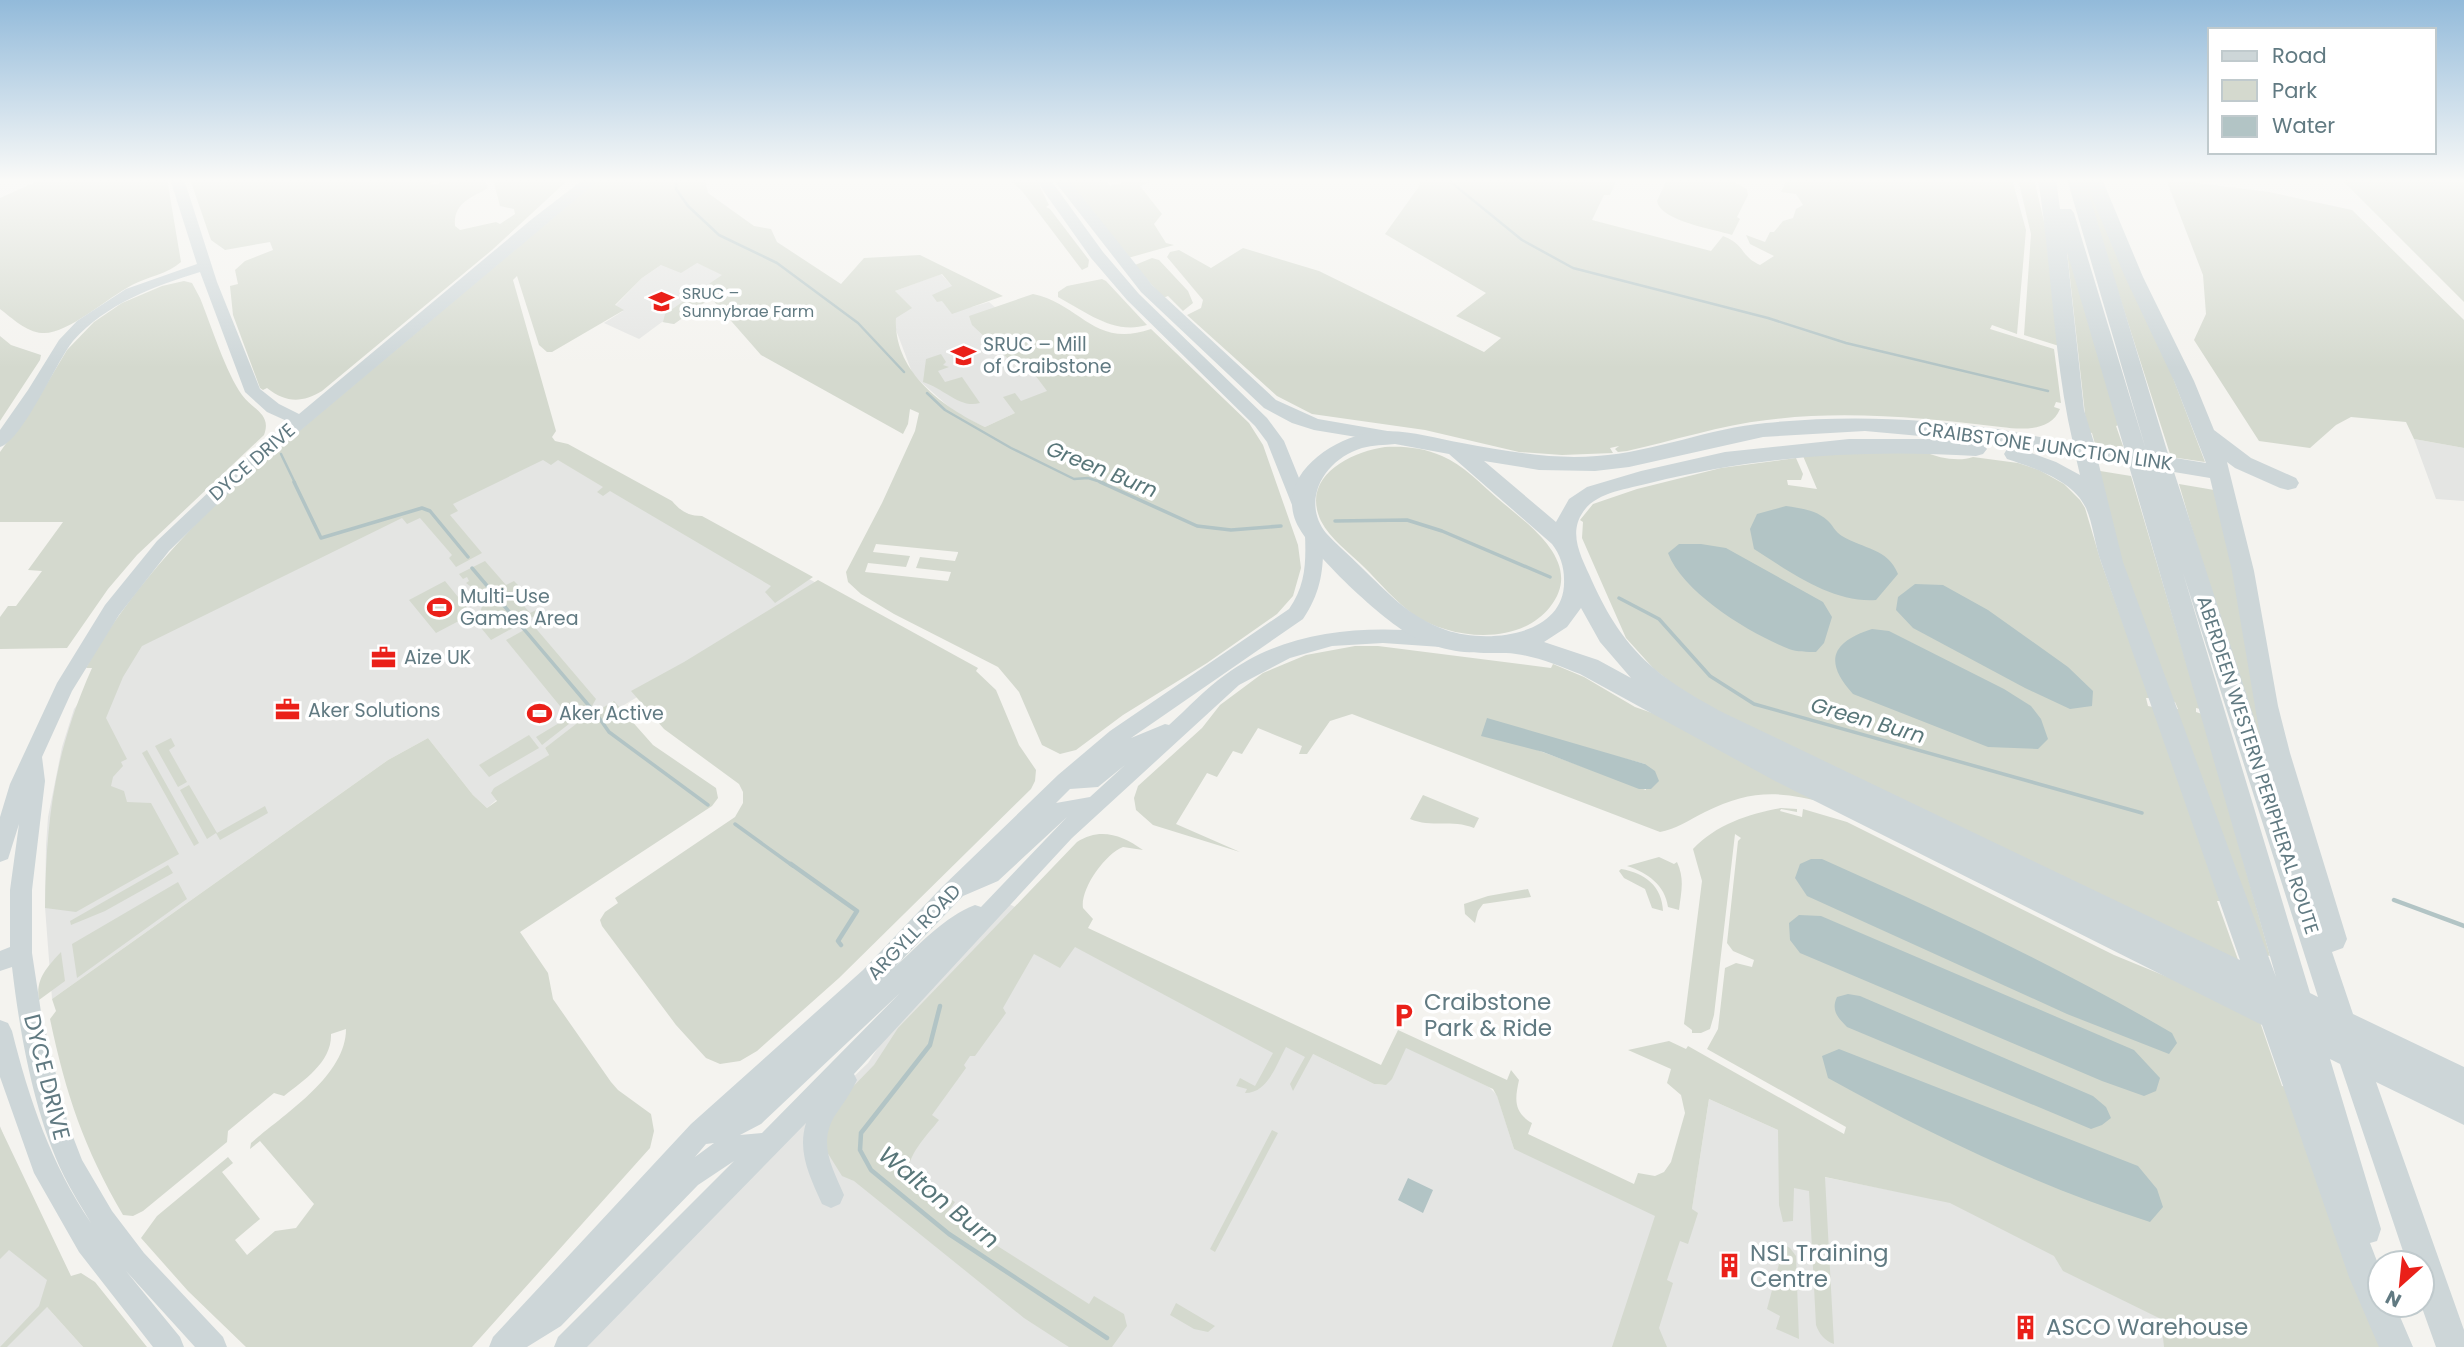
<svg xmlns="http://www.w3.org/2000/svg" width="2464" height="1347" font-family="Poppins,sans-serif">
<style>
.built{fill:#e4e5e3}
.green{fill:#d4d9ce;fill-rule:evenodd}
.water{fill:#b2c4c5}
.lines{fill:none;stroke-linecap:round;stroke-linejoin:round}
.stream-far2{stroke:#b2c4c5;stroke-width:2.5}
.stream-far1{stroke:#b2c4c5;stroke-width:3.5}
.stream{stroke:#b2c4c5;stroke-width:4.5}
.secondary{fill:#cdd6d8;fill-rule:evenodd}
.primary{fill:#cdd6d8;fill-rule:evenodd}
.highway{fill:#cdd6d8;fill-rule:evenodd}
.labels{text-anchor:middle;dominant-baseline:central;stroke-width:7;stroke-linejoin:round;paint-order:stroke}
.far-poi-label{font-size:16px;fill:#617a82;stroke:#fff;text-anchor:start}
.poi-label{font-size:19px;fill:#617a82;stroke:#fff;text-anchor:start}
.street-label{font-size:19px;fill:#617a82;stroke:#fff}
.water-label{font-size:21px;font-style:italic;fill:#587679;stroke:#fff}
.near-poi-label{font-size:23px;fill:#617a82;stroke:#fff;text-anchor:start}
.near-street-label{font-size:23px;fill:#617a82;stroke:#fff}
.near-water-label{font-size:24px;font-style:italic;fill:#587679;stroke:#fff}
</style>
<rect width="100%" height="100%" fill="#f4f3ef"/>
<!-- built -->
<path class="built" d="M697 263 736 280 674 324 662 322 639 339 604 323 623 311 615 306 642 278 661 265Z
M941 274 972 307 989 302 1010 320 1057 377 1040 428 1026 425 1015 413 985 427 957 414 913 375 896 330 895 291Z
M2414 439 2464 448V501L2436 499Z
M559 444 822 586 619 708 613 701 545 748 549 755 487 808 473 795 428 738 388 760 52 999 45 907 46 846 48 817 62 747 74 709 143 620Z
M1009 904 1374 1084 1383 1085 1406 1047 1489 1087 1497 1095 1514 1149 1692 1209 1709 1099 1778 1130 1825 1192 1824 1177 1950 1202 2238 1347H583L705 1219 868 1063 893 1025Z
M0 1126 12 1158 69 1273 47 1307 83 1347H0Z"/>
<!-- green -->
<path class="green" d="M42 179H167L181 262C168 274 147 277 132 285 107 298 67 335 42 333 26 332 12 318 0 309V198Z
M190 179H430L432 185 456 179H485L488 188C471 198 453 203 455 226L460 230 496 222 500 224 515 214 514 209 500 206 493 179H569L492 250 322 391C302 403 286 403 267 388L263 390 260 388 233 315 230 286 238 284 235 270 245 261 273 250 270 242 225 250 211 240Z
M599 179H705L708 193 754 226 771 229 777 242 841 284 864 258 920 255 1003 296 952 314 942 301 937 302 932 295 952 286 942 274 895 291 912 308 896 318C893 371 942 407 985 427L1015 413 1003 397 1015 393 1021 401 1047 391 1032 371 1026 372 1022 366 1017 367 972 325 969 316 1033 294C1081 304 1094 349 1151 329L1249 423 1263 445 1298 545 1301 568 1293 596 1277 614 1207 663 1123 715 1076 750 1060 754 1042 745 1019 692 998 667 894 614 861 594 848 582 846 572 882 503 915 431 919 413 910 409 908 424 903 434 761 355 711 298 674 324 663 322 665 314 722 275 697 263 681 273 661 265 642 278 615 305 624 310 552 352H547L539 345 517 276 513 280 556 431 552 437 555 441 568 444 672 501C681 511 687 516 702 516L813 577 775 603 765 592 771 586 610 491 603 496 597 492 603 487 558 460 551 465 543 460 453 504 458 511 450 515 482 553 456 567 449 558 452 555 420 518 407 524 402 518 142 646 123 677 106 718 127 759 121 762 123 766 113 777 111 786 124 791 127 802 151 803 179 854 76 912 45 908C46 817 55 751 92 668H86C124 599 175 544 230 489ZM876 544 958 552V553L955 561 920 557 916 568 951 572 948 581 865 572 868 563 906 567 910 556 873 552Z
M1009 179H1036L1049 205 1046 207 1050 209 1089 260 1088 267 1082 270 1022 191Z
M1065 179H1106L1110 186 1138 179H1158L1140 186 1162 214 1154 224 1166 243 1174 245 1128 258Z
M1418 179H1617L1610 195H1604L1592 220 1711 251 1723 236C1746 245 1740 256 1760 265L1774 256 1750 244 1746 235 1765 242 1770 232H1774L1783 221 1793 218 1796 209 1803 205 1796 194 1781 192 1787 179H2012L2026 230 2017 334 1992 325 1990 329 2054 349 2061 403 2056 402 2054 407 2060 409C2051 431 2024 430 2001 427 1923 418 1846 410 1767 420 1722 425 1672 441 1627 451L1618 452 1615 449 1619 446 1610 448 1613 453 1562 455 1519 452 1425 430 1312 414 1277 396 1187 315 1201 308 1203 300 1167 257 1170 252 1179 250 1211 268 1243 248 1319 271 1484 352 1501 338 1456 316 1486 293 1385 234 1420 185Z
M1667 179H1728L1747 189 1748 195 1737 217 1740 219 1732 235C1714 229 1660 221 1657 201Z
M2018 179H2034L2047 234 2059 346 2024 335 2031 234Z
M2082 179H2088L2167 362 2205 462 2171 457Z
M2166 179 2269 192 2352 210 2464 320V448L2414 439 2406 422 2351 417 2336 425 2310 448 2259 441 2194 340 2206 314 2203 275Z
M2341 179H2464V302Z
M2065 233 2119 425 2116 426 2124 449 2095 444 2092 433 2087 432Z
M1152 258 1159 260 1188 291 1193 303 1183 311 1168 296 1163 298 1135 265Z
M1102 279 1106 281 1147 325C1114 335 1086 312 1058 297V292L1067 286Z
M184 281 192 283 200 298C211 325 226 373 242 395 253 410 272 414 264 435L137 555 108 589 67 648 0 649V617L8 606H16L42 571 28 570 63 522H0V452L39 397 67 350 94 322 122 303 162 286Z
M0 336 11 345 41 355 40 360 0 421Z
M941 354 946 362 943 365 949 367 938 371 945 382 962 377 980 403C960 409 945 389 923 382L926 359Z
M1385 447C1405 446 1424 448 1442 456 1463 465 1480 483 1497 498 1526 523 1586 562 1550 607 1519 646 1452 640 1414 615 1396 602 1380 583 1364 567 1350 553 1330 539 1321 521 1300 477 1350 452 1385 447Z
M1925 452C1938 458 1959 462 1973 457L2018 463 2039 470 2064 484 2080 500 2085 508 2101 562 2150 698H2146L2148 706 2153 707 2221 901H2217L2241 968 1692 699 1654 669 1626 638 1582 538 1583 522 1580 520 1593 504 1637 489 1721 468 1796 458 1803 474 1801 480H1787L1788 485 1817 489 1803 456 1804 453Z
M2094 470 2131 476 2200 709 2196 708V712L2202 714 2270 956 2260 954 2172 709H2178L2175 702 2169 701 2121 562Z
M2179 484 2220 491 2288 828 2193 532Z
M485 561 506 585 514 581 520 587 512 592 530 613 540 608 542 612 491 640 477 623 483 603 476 594 478 592 466 583 469 581 467 577 463 579 459 574Z
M818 580 978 668 976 671 996 690 1019 745 1036 770 1035 781 1031 789 839 978 757 1051 740 1061 720 1064 706 1058 676 1025 602 926 600 920 605 912 618 903 615 898 735 817 743 803V792L739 784 664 729 631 691 684 662Z
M445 581 472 614 436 633 409 600Z
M533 625 596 699 592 706 542 745 536 737 569 717 506 640Z
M1355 646H1378L1551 668 1553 664 1584 677 1635 707 1669 719 1828 804C1779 790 1750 790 1705 812 1691 819 1674 830 1660 832L1352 714 1330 721 1307 754H1299L1302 746 1258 728 1242 754 1233 751 1217 777 1207 773 1176 824 1240 852 1153 825 1136 810 1134 798 1138 786 1202 728 1220 705 1263 673 1306 655ZM1529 747 1589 749 1645 764 1646 790Z
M614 701 653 745 716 788 718 798 712 806 520 932 548 973 553 999 611 1082 618 1090 651 1114 654 1131 650 1148 472 1347H246L188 1291 141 1238 157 1216 228 1157 233 1163 222 1172 260 1219 235 1240 247 1255 275 1231 296 1228 314 1204 260 1141 250 1149 251 1143C284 1114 346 1076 346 1029L331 1034C332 1062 304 1080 284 1096L274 1093 228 1131 227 1142 143 1211 133 1216 123 1215C84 1148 66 1095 50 1019L56 1011 52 999 388 760 428 738 473 795 487 808 497 801 491 793 494 788 549 755 545 748 580 721Z
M529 735 539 748 489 777 479 765Z
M171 738 175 746 169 750 187 782 178 787 155 746Z
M147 750 199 843 194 846 142 753Z
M189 785 217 833 265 806 268 813 220 840 216 833 207 839 180 790Z
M1423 795 1479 818 1474 828C1452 819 1431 828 1410 819Z
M1781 808 1797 809V812L1781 809 1780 811 1802 817 1803 809 1847 822 2114 955 2170 978 2260 1022 2282 1086 2287 1087 2381 1347H2164L2161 1319 2063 1271 2054 1256 1950 1203 1825 1177 1834 1344C1825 1341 1819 1334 1816 1325L1809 1191 1794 1188 1793 1221 1783 1222 1779 1205 1778 1130 1709 1099 1692 1209 1698 1213 1688 1244 1680 1241 1667 1280 1673 1283 1659 1328 1667 1347H1612L1655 1216 1514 1149 1497 1096 1493 1089 1406 1048 1392 1079 1386 1085 1374 1084 1313 1054 1293 1091 1290 1084 1305 1057 1286 1047C1276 1065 1268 1093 1245 1093L1247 1089 1236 1086 1240 1078 1255 1086 1273 1053 1075 947 1060 968 1034 954 1003 1008 1006 1013 975 1056H970L964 1065 966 1068 932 1115 939 1120C929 1133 905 1157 909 1174L955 1202 947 1214 1089 1304 1094 1296 1124 1314 1127 1326 1112 1347H1069L1061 1342 1024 1318 854 1181 842 1176 827 1152V1130L839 1101 874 1065 898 1028 1077 842C1100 827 1122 835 1143 850L1123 847C1105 854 1080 889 1083 908L1093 919 1088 928 1381 1065 1398 1030 1507 1080 1511 1070 1519 1080C1515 1099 1513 1112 1532 1123L1528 1134 1634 1184 1638 1173 1655 1176 1664 1172 1671 1162 1685 1113 1681 1095 1667 1083 1671 1069 1628 1050 1669 1041 1686 1049 1688 1046 1844 1134 1846 1127 1707 1049 1718 1029 1725 968 1736 963 1752 967 1754 960 1733 951 1727 943 1738 841 1741 838 1735 834 1714 1015 1710 1029 1701 1033H1692V1030L1684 1024 1702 881 1693 849C1715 825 1750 813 1781 808Z
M1659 857 1674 864 1677 862C1685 879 1681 893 1679 910L1668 907C1665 885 1648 873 1627 866Z
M168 865 173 873 105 911 71 925 70 921Z
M1621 869C1645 873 1662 886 1663 911L1652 908 1645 889 1624 878 1619 871Z
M178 882 187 899 77 978 72 944Z
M1528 889 1531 897 1483 904 1478 911 1475 923 1465 914 1464 904 1488 896Z
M61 952 65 981 39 1000C35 979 48 966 61 952Z
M0 1127 71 1276 81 1273 95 1282 147 1347H83L47 1307 7 1347H0L39 1306 47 1280 9 1250 0 1259Z
M1272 1130 1278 1133 1215 1252 1210 1249Z
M1779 1241 1790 1248 1796 1256 1799 1339 1776 1329 1780 1316 1767 1309 1783 1249 1777 1246Z
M1176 1303 1215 1326 1208 1332 1194 1329 1170 1315Z"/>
<!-- water -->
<path class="water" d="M1786 506C1800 508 1816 510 1827 520 1833 525 1835 532 1842 536 1863 549 1888 548 1898 574L1876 600C1832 603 1790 572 1754 549L1750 529 1757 514Z
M1679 544H1701L1726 548 1823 602 1832 617 1824 643 1816 652C1807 652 1797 652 1789 649 1749 633 1683 593 1668 553Z
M1915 584 1943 585 1988 610 2068 667 2093 691 2092 706 2070 709 2025 688 1913 628 1896 610 1898 597Z
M1872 629 1889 631 2004 689 2031 706 2041 719 2048 739 2038 749 1988 747 1853 694C1823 661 1832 642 1872 629Z
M1487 718 1645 764 1655 771 1659 781 1651 789H1639L1543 752 1481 736Z
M1811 859H1822C1941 912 2060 967 2172 1033L2177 1043 2169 1054 2067 1014 1807 896 1795 878 1800 864Z
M1799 915 1821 916 2134 1050 2160 1078 2156 1091 2144 1096 2102 1081 1800 953 1790 940 1789 923Z
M1848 994 1860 996 2093 1096 2106 1107 2111 1118 2102 1125 2091 1129 1847 1027C1837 1017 1831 1010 1837 997Z
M1839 1049 2138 1166 2157 1189 2163 1207 2150 1222C2038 1186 1931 1135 1828 1078L1822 1056Z
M1408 1178 1433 1190 1423 1213 1398 1200Z"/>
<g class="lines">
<!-- stream-far2 -->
<path class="stream-far2" d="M676 179V189L688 206 719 235 777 263 858 323 904 372
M1447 179 1522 240 1573 268 1768 318 1846 343 2048 391
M927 393 945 410 1011 448 1074 479 1088 478 1104 483
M281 454 295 483"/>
<!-- stream-far1 -->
<path class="stream-far1" d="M294 482 321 538 422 508 430 511 468 557
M1100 482 1197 526 1231 530 1281 526
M1335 521 1407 520 1442 531 1550 577
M472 568 590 707
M1619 598 1659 619 1710 676 1754 704 2142 813
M595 712 609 732 708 805
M735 824 793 866"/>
<!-- stream -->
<path class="stream" d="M791 864 857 911 838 941 841 945
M2394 900 2464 926
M940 1006 930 1045 861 1133 860 1150 871 1170 949 1234 1107 1338"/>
<!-- secondary -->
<path class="secondary" d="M170 179H184L217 282 260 389 279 404 299 414 532 219 584 179H600L244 478 169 551 119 615 72 691 42 757 45 781 32 890V953L41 1012 68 1124 82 1160 112 1211 144 1253 223 1337 227 1347H195L126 1271 180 1337 184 1347H153L79 1252 34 1173 0 1077V1020L8 1023 12 1031C29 1099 51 1164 91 1223 82 1208 72 1192 64 1176 34 1114 20 1035 12 967L0 971V951L10 947V890L19 824 8 859 0 862V817L10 784 57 683 105 605 157 541 232 470 289 422 267 412 245 392 200 272C154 286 106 304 73 341 56 362 23 440 0 447V430L28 390 59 340 77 321 126 289 197 264Z
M1314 528 1320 530 1323 534C1324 567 1322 591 1303 619L1131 738 1165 724 1169 725C1187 709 1205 689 1225 675 1277 636 1342 627 1405 630 1419 631 1434 631 1448 635L1450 640 1448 645 1441 647 1383 643 1332 646 1290 658 1239 685 1072 838 854 1074 857 1080C851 1093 842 1105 834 1117 818 1145 833 1169 844 1195L840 1204 831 1208 822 1204C810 1177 797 1152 806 1123L587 1347H554L558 1337 734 1161 698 1185 561 1326 527 1347H489L493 1337 691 1124 863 970 941 888 1058 775 1110 731 1289 609C1306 585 1306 562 1305 534L1308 530ZM1125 765 1090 797 1056 803 1070 789 1098 787ZM1067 817 981 907 975 905C945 916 918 946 895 967L963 896 998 881ZM900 993 762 1133 740 1135 761 1124ZM714 1143 695 1157 706 1144Z"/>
<!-- primary -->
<path class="primary" d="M1035 179H1050L1103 252 1139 294 1267 418 1284 441 1314 515 1312 520H1298L1267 442 1255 426 1127 300 1091 258Z
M1053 179H1068L1153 286 1276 400 1318 419 1399 433 1402 437 1399 441 1393 443 1314 430 1292 423 1264 408 1141 292Z"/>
<!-- highway -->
<path class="highway" d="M2038 179H2056L2060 209H2071L2074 213 2146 450 2067 179H2102L2143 277 2194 381 2214 430 2251 458 2296 478 2299 483 2296 488 2288 490 2280 488 2235 468 2227 462 2254 571 2278 706 2290 753 2347 939 2343 948 2332 952 2353 1014 2464 1067V1125L2376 1082 2464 1330V1347H2436L2421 1305 2422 1263H2407L2340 1064 2330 1059 2381 1229 2377 1241 2370 1243 2380 1269V1305H2395L2413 1347H2379L2349 1277 2262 1025 1775 781 1580 674C1557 665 1531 654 1506 653 1470 653 1448 654 1414 637 1384 622 1309 552 1296 522 1277 476 1330 440 1368 433 1401 427 1429 437 1462 443 1506 451 1552 460 1597 456 1655 452 1709 428 1766 423 1843 415 1921 418 1997 429 2022 433 2047 439 2073 443 2053 357 2052 267 2038 179ZM2085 181 2125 277 2174 381 2206 463 2169 457ZM2067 252 2125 451 2095 446 2084 410ZM1865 431 1997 443 2015 447 2007 449 2004 454 2007 459C2034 468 2073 480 2086 508 2093 524 2095 545 2101 562L2240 960 1724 713C1657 677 1624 652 1592 581 1583 560 1567 535 1583 512 1596 492 1628 489 1650 483 1758 456 1865 449 1976 456L1983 454 1987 449 1983 444 1933 439H1849L1725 452 1641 471 1587 487 1569 499 1556 522 1484 461 1539 470 1595 471 1629 467 1763 437ZM1395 444 1449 454 1552 544C1560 554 1564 567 1564 579 1567 637 1486 644 1446 630 1410 618 1387 592 1361 567 1349 555 1337 545 1326 533 1300 500 1325 459 1362 448 1373 445 1384 445 1395 444ZM2015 447 2076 458 2080 475 2056 462ZM2098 461 2129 466 2276 977 2123 562ZM2174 472 2210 478 2232 571 2260 736ZM2183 573 2318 997 2310 993ZM1581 608 1600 642 1631 678 1598 660 1544 642 1567 627Z"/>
</g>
<!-- sky -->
<linearGradient id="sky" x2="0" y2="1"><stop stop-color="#92bada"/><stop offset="0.49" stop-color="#fafaf8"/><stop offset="1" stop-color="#fafaf8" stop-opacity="0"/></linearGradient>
<rect width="2464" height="368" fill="url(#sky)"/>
<!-- icons -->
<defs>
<symbol id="university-bare" viewBox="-9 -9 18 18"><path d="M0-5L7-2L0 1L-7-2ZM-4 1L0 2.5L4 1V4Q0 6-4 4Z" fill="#ea2019" stroke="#fff" stroke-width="2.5" paint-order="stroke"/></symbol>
<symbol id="stadium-bare" viewBox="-9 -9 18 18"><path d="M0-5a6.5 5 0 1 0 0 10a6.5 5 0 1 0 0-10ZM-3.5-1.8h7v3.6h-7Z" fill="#ea2019" stroke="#fff" stroke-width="2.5" paint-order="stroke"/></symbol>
<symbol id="office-bare" viewBox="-9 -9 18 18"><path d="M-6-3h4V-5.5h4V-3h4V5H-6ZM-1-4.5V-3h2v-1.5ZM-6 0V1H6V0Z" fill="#ea2019" stroke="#fff" stroke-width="2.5" paint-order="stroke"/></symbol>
<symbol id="parking-bare" viewBox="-9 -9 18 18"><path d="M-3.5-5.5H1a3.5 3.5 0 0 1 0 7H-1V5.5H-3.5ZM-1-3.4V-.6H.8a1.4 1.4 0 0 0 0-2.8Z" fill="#ea2019" stroke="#fff" stroke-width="2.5" paint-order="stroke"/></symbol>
<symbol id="building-bare" viewBox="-9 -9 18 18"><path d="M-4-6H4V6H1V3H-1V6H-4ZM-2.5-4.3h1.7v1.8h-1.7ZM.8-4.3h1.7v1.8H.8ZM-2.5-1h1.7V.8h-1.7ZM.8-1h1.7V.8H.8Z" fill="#ea2019" stroke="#fff" stroke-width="2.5" paint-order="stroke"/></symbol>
</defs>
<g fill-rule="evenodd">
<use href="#university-bare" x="644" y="284" width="35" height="35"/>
<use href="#university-bare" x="946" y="338" width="35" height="35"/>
<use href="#stadium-bare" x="422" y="590" width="35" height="35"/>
<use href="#office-bare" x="366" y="640" width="35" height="35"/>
<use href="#office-bare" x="270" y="692" width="35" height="35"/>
<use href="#stadium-bare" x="522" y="696" width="35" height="35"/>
<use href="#parking-bare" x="1386" y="998" width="35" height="35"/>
<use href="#building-bare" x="1712" y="1248" width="35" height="35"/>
<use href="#building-bare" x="2008" y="1310" width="35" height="35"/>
</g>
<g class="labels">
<!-- far-poi labels -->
<g class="far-poi-label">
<text x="682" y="293">SRUC –<tspan x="682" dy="18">Sunnybrae Farm</tspan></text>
</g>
<!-- poi labels -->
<g class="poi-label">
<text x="983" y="344">SRUC – Mill<tspan x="983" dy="22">of Craibstone</tspan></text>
<text x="460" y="596">Multi-Use<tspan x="460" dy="22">Games Area</tspan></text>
<text x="404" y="657">Aize UK</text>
<text x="308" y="710">Aker Solutions</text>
<text x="559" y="713">Aker Active</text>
</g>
<!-- street labels -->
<g class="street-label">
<text transform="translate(2045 446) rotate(8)">CRAIBSTONE JUNCTION LINK</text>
<text transform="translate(252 462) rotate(-41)">DYCE DRIVE</text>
<text transform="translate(2258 765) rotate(72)">ABERDEEN WESTERN PERIPHERAL ROUTE</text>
<text transform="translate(914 932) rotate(-46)">ARGYLL ROAD</text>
</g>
<!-- water labels -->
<g class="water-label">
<text transform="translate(1102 469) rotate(22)">Green Burn</text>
<text transform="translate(1868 720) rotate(16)">Green Burn</text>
</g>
<!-- near-poi labels -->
<g class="near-poi-label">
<text x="1424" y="1002">Craibstone<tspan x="1424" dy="26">Park &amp; Ride</tspan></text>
<text x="1750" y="1253">NSL Training<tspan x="1750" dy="26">Centre</tspan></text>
<text x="2046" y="1327">ASCO Warehouse</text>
</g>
<!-- near-street labels -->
<g class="near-street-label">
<text transform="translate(47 1077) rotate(76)">DYCE DRIVE</text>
</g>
<!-- near-water labels -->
<g class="near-water-label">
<text transform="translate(939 1197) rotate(39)">Walton Burn</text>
</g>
</g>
<!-- legend -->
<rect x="2208" y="28" width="228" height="126" fill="#ffffff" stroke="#c0cacd" stroke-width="2"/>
<rect x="2222" y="51" width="35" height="10" fill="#cdd6d8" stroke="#c0cacd" stroke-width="2"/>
<text x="2272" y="63" font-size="21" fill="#617a82">Road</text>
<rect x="2222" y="80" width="35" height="21" fill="#d4d9ce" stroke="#c0cacd" stroke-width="2"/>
<text x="2272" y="98" font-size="21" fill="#617a82">Park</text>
<rect x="2222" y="116" width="35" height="21" fill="#b2c4c5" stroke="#c0cacd" stroke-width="2"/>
<text x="2272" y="133" font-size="21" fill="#617a82">Water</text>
<!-- north arrow -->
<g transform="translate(2401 1284) rotate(207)"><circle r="33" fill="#ffffff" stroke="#c0cacd" stroke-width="2"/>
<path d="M0-5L12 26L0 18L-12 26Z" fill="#ea2019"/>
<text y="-10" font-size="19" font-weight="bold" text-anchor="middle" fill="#617a82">N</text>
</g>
</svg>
